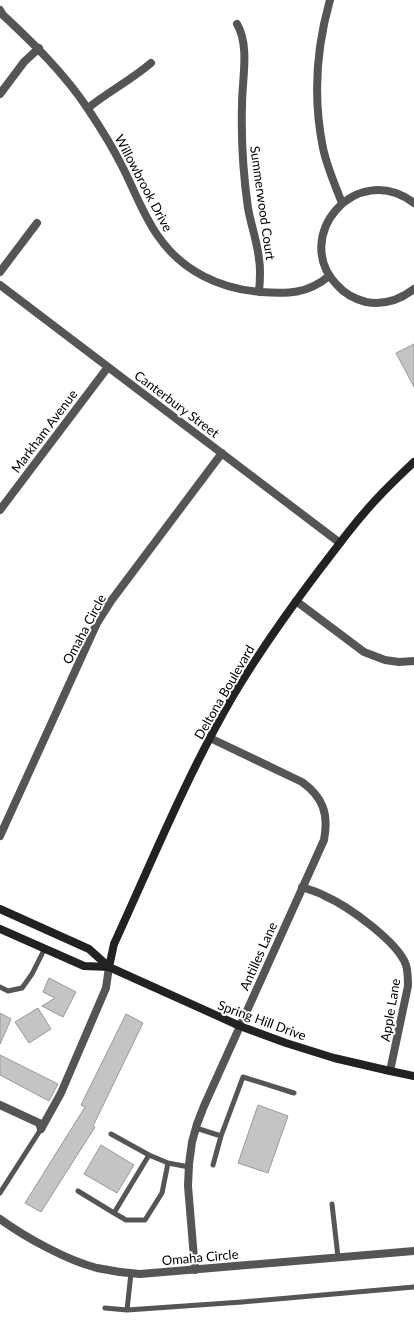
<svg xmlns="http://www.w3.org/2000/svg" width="414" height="1321" font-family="Lato,sans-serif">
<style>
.building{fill:#c4c4c4;stroke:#999}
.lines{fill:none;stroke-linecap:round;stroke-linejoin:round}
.lane{stroke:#555;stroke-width:5}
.street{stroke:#555;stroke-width:8}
.secondary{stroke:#222;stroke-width:8}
.labels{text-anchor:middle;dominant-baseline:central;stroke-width:4;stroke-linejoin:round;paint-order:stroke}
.street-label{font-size:13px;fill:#000;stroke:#fff}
</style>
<rect width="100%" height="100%" fill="#fff"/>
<!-- building -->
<path class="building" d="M414 344V387L396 353Z
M49 978 76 992 63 1017 42 1006 55 998 43 992Z
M38 1008 51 1029 29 1043 15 1022Z
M0 1013 11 1019 0 1044Z
M126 1014 143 1023 93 1126 95 1127 41 1212 25 1203 85 1107 81 1105Z
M0 1055 58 1084 49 1101 0 1075Z
M258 1105 288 1116 268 1173 238 1163Z
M101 1145 134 1165 117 1193 84 1174Z"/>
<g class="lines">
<!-- lane -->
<path class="lane" d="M0 987 8 991 22 988 32 974 45 948
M196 1128 221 1136 213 1165
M111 1134 149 1155 168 1163 189 1167
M221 1136 243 1077 294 1093
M149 1155 114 1213 126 1220H145L162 1193 168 1163
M78 1191 114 1213
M0 1193 41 1129
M332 1204 338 1257
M131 1273 127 1310 242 1302 414 1287
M105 1308 127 1310"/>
<!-- street -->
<path class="street" d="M330 0C316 49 313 99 323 148 327 167 335 185 342 203
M0 10 3 15C34 44 64 73 88 109 100 127 112 146 122 166 134 189 143 215 158 236 182 271 220 289 261 292 287 294 308 294 329 276
M237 24C250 46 242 79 242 105 241 139 243 173 248 208 251 225 257 241 259 259 261 270 260 281 259 292
M0 94 24 62 39 48
M88 108C108 92 131 80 151 63
M414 203C355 159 291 238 337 285 345 294 354 299 366 302 383 305 400 300 414 289
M0 272 37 223
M0 285 340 543
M0 510 108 367
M296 601 364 652 385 660 399 662 414 661
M0 836 97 623 111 601 222 453
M302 887C310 890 318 892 325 896 348 906 398 942 406 965 408 972 408 979 408 986L390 1071
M0 1105 39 1123 41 1129
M41 1129 61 1093 106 988 109 967
M0 1219C25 1237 66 1260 97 1268 111 1271 125 1273 140 1274L414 1251
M195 1270 188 1186 189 1164 192 1142 197 1124 204 1106 324 840C329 814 323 797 302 782L210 738"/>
<!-- secondary -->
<path class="secondary" d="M0 909 89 949 109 967 240 1026 286 1043 334 1058 390 1071 414 1076
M0 929 84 966 109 967
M109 967 114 944C152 861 187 775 233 696 259 652 289 610 320 569 335 550 349 530 365 512 380 494 397 478 414 462"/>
</g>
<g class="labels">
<!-- street labels -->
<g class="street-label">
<text transform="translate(144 183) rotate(62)">Willowbrook Drive</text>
<text transform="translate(263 203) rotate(82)">Summerwood Court</text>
<text transform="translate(177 404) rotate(37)">Canterbury Street</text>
<text transform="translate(44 431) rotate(-53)">Markham Avenue</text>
<text transform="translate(84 629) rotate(-62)">Omaha Circle</text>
<text transform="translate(224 692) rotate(-60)">Deltona Boulevard</text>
<text transform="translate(258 956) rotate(-66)">Antilles Lane</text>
<text transform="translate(390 1010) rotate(-80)">Apple Lane</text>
<text transform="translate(262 1020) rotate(20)">Spring Hill Drive</text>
<text transform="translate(200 1257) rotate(-5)">Omaha Circle</text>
</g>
</g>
</svg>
